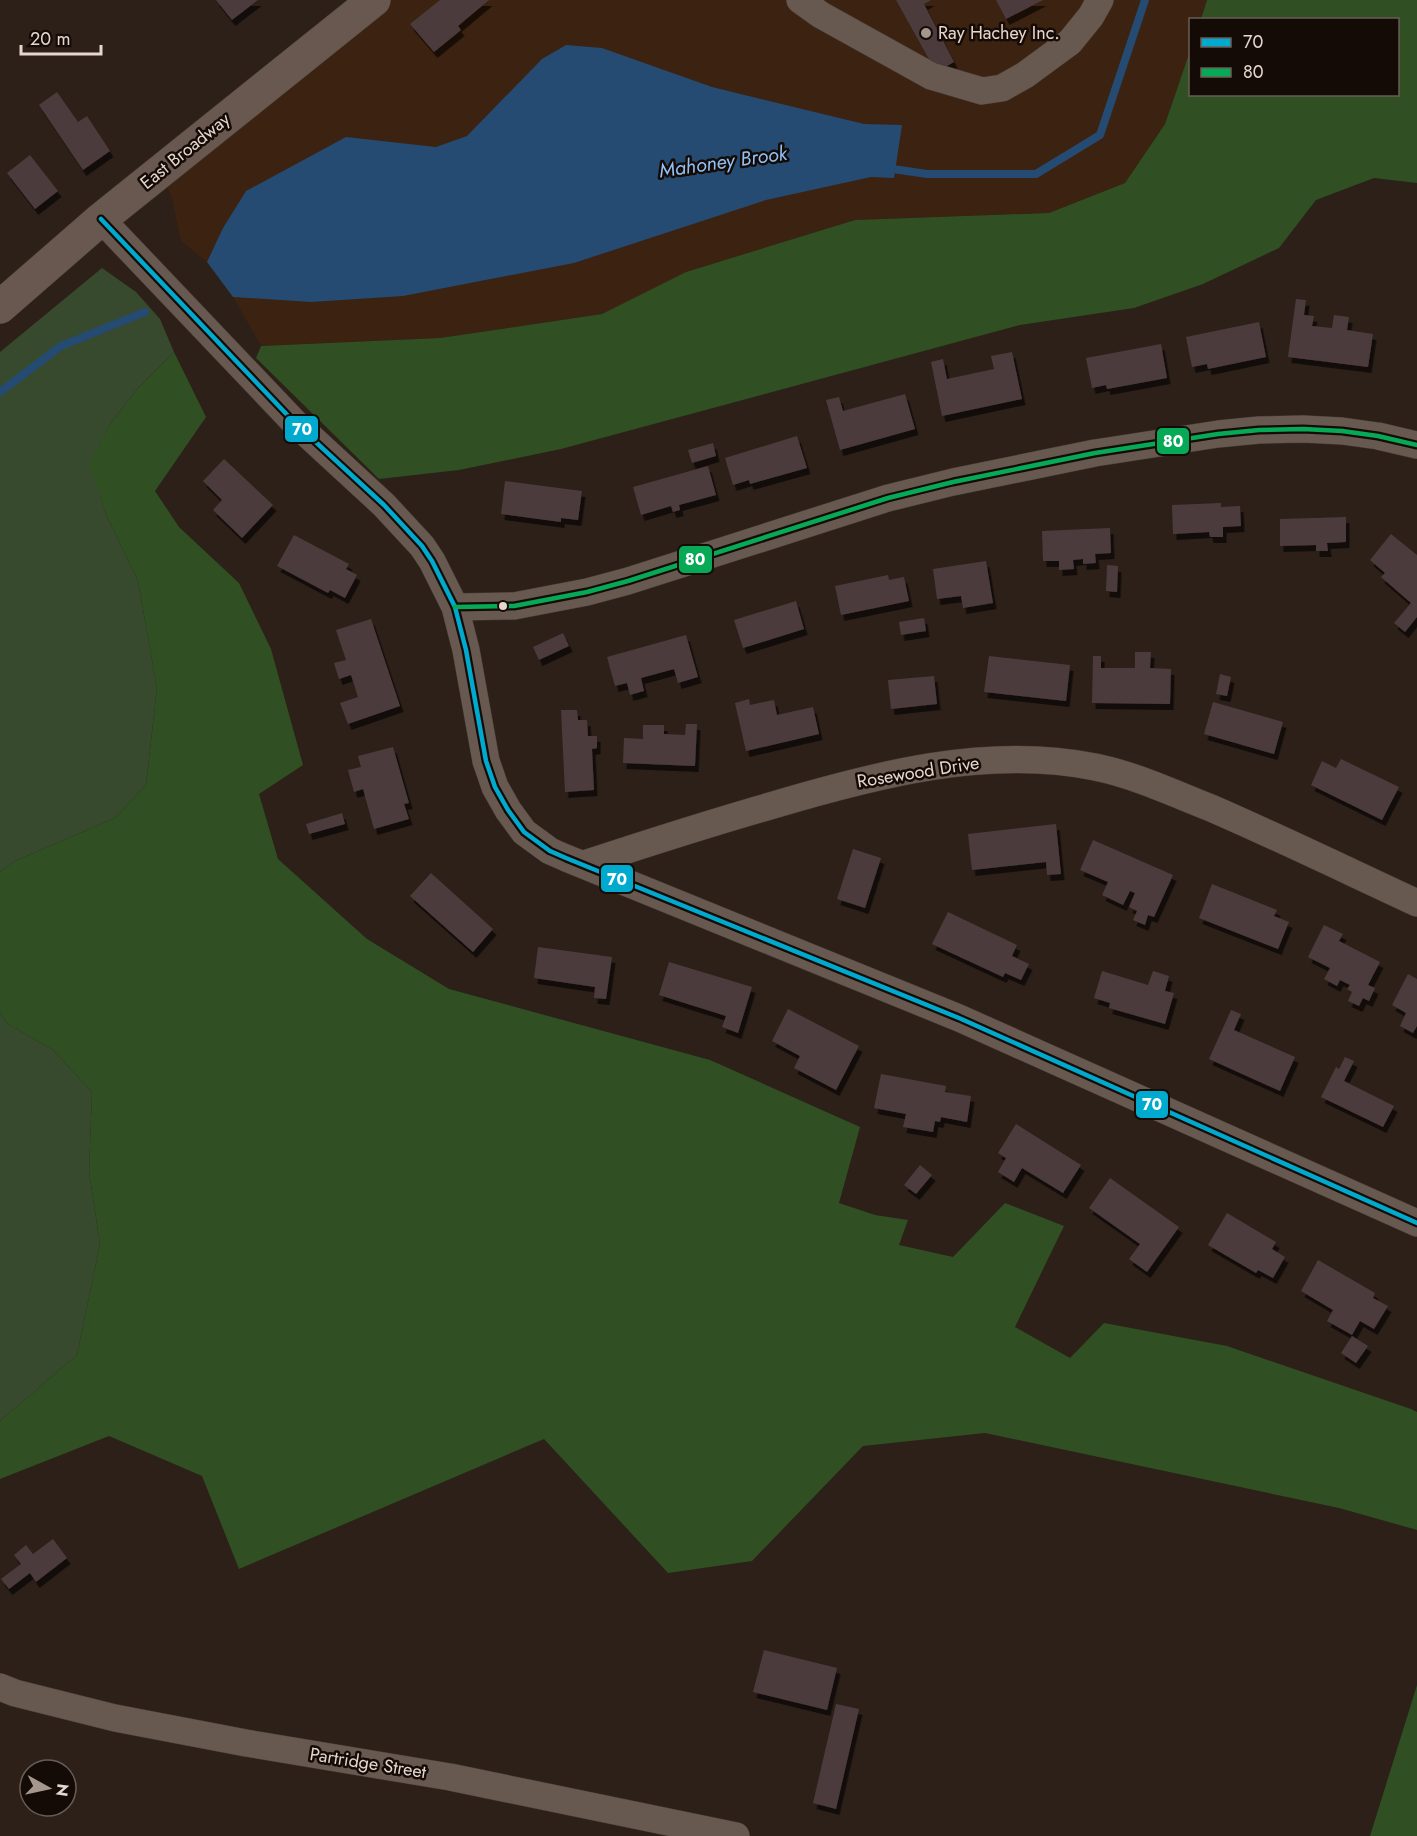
<svg xmlns="http://www.w3.org/2000/svg" width="1417" height="1836" font-family="Jost,sans-serif">
<style>
.built{fill:#3c2210}
.green{fill:#374a2e}
.forest{fill:#304f22}
.water{fill:#254b72}
.lines{fill:none;stroke-linecap:round;stroke-linejoin:round}
.stream{stroke:#254b72;stroke-width:8}
.building{fill:#4c3b3c;filter:url(#shadow)}
.minor-casing{stroke:#443a33;stroke-width:28}
.major-casing{stroke:#443a33;stroke-width:34}
.minor{stroke:#675850;stroke-width:27}
.major{stroke:#68584f;stroke-width:33}
.bus-1-casing{stroke:#150b06;stroke-width:9}
.bus-2-casing{stroke:#150b06;stroke-width:9}
.bus-1{stroke:#00a9ce;stroke-width:4.5}
.bus-2{stroke:#06aa56;stroke-width:4.5}
.poi-dot{fill:#a5978e;stroke:#150b06;stroke-width:2}
.bus-dot{fill:#e6d7ce;stroke:#150b06;stroke-width:2}
.labels{text-anchor:middle;dominant-baseline:central;stroke-width:5;stroke-linejoin:round;paint-order:stroke}
.poi-label{font-size:18px;fill:#e6d7ce;stroke:#150b06;text-anchor:start}
.street-label{font-size:18px;fill:#e6d7ce;stroke:#150b06}
.water-label{font-size:20px;font-style:italic;fill:#90c2f9;stroke:#150b06}
.line-badge{stroke:#150b06;stroke-width:2}
.badge-label{font-size:16px;text-anchor:middle;font-weight:bold;fill:#fff}
</style>
<defs>
<filter id="shadow"><feDropShadow dx="3.5" dy="6" stdDeviation="0" flood-color="#0009"/></filter>
</defs>
<rect width="100%" height="100%" fill="#2c2018"/>
<!-- built -->
<path class="built" d="M376 0H1207L1201 19 1190 20V51L1165 124 1125 183 1049 213 855 220 686 272 602 314 440 338 261 346 233 297 207 262 181 241 171 195 160 172Z"/>
<!-- green -->
<path class="green" d="M102 268 136 292 160 319 174 352 137 389 111 423 90 464 106 514 138 581 157 688 146 785 115 818 15 861 0 872V352Z
M0 1013 8 1024 53 1050 92 1092 89 1172 100 1244 77 1355 0 1421Z"/>
<!-- forest -->
<path class="forest" d="M1207 0H1417V183L1374 178 1316 200 1279 248 1203 284 1134 308 1020 325 561 449 459 470 379 479 256 358 261 346 440 338 602 314 686 272 855 220 1049 213 1125 183 1165 124 1190 51V94H1398V20L1201 19Z
M174 352 206 417 155 491 179 527 239 583 271 649 303 765 259 794 278 859 367 939 449 989 710 1060 860 1127 839 1203 875 1215 908 1220 899 1245 953 1257 1005 1203 1064 1226 1015 1327 1070 1358 1104 1323 1227 1346 1411 1409 1417 1412V1530L1339 1508 985 1433 863 1446 752 1561 668 1573 544 1439 239 1569 202 1476 109 1436 0 1479V1421L77 1355 100 1244 89 1172 92 1092 53 1050 8 1024 0 1013V872L15 861 115 818 146 785 157 688 138 581 106 514 89 464 111 423 137 389Z
M1417 1685V1836H1370Z"/>
<!-- water -->
<path class="water" d="M566 45 602 48 712 87 864 124 902 125 894 178 871 177 766 200 574 263 403 296 311 302 233 297 207 262 223 228 246 191 346 137 436 147 467 136 542 59Z"/>
<g class="lines">
<!-- stream -->
<path class="stream" d="M886 168 927 174H1036L1100 135 1145 0
M0 392 61 346 145 312"/>
</g>
<!-- building -->
<path class="building" d="M216 0H258L232 20Z
M440 0H489L458 26 461 30 434 52 410 24Z
M896 0H931L924 4 954 62 936 72Z
M996 0H1043L1006 19Z
M57 92 78 122 87 116 110 151 83 170 39 105Z
M30 155 58 191 35 209 7 173Z
M1296 299 1306 300 1304 315 1314 316 1312 326 1332 328 1334 315 1349 317 1347 330 1373 334 1368 367 1288 357Z
M1259 322 1266 357 1208 369 1207 364 1192 367 1186 337Z
M1161 344 1167 378 1107 389 1106 385 1092 388 1086 358Z
M1012 352 1022 399 942 416 931 362 943 359 947 379 994 369 991 356Z
M905 394 915 429 840 450 826 400 839 397 843 411Z
M797 436 807 468 750 484 749 480 733 485 725 458Z
M713 443 716 456 692 463 688 450Z
M224 459 273 505 242 538 213 510 222 500 203 481Z
M708 466 716 495 679 505 680 510 673 512 671 506 641 515 633 487Z
M505 481 582 491 578 520 561 518V522L501 514Z
M1221 503V507L1240 506 1241 526 1223 527V537H1210L1209 532 1173 534 1172 505Z
M1346 517V542L1327 543 1328 551H1316V545L1280 546V519Z
M1110 528 1111 553 1095 554 1096 563 1083 564V559L1073 560 1074 569 1059 570V561H1043L1042 531Z
M1391 534 1417 555V617L1405 632 1394 623 1411 603 1381 577 1385 573 1370 560Z
M294 535 349 564 346 569 357 575 345 598 330 590 328 593 277 566Z
M986 561 993 603 963 608 961 596 937 599 933 569Z
M1107 565 1118 566 1117 592 1106 591Z
M888 575 889 580 904 577 909 601 841 615 835 586Z
M796 601 804 629 743 648 734 620Z
M924 618 926 631 901 635 899 622Z
M371 619 400 706 348 724 340 703 358 697 351 675 339 679 334 663 346 660 336 630Z
M563 633 569 646 539 660 533 647Z
M686 635 698 677 678 683 674 669 641 678 644 691 630 695 627 683 615 686 607 657Z
M1135 652H1151L1150 668 1171 669 1170 704 1092 703 1093 656H1101V668H1135Z
M989 656 1070 665 1066 701 984 692Z
M1220 674 1231 677 1227 696 1216 694Z
M934 676 937 704 891 709 888 680Z
M749 699 750 705 774 700 777 715 813 707 819 734 746 751 735 703Z
M1213 702 1283 722 1274 754 1204 734Z
M561 710H577L578 720H587L588 736H597V748L592 749 594 790 565 792Z
M686 724H697L695 766 623 763 624 738 643 739V725H664V734L685 735Z
M393 747 409 803 404 804 409 819 374 829 363 789 354 792 348 770 361 767 358 756Z
M1341 759 1399 787 1382 820 1311 785 1322 761 1336 768Z
M342 813 345 824 309 834 306 824Z
M1056 824 1061 874 1047 875 1046 862 972 870 968 834Z
M1093 840 1173 875 1154 917 1148 915 1145 925 1133 920 1137 911 1129 907 1135 893 1130 891 1123 905 1102 895 1108 882 1080 870Z
M853 849 881 858 865 908 837 899Z
M431 873 493 929 473 952 410 896Z
M1212 884 1277 910 1274 916 1289 922 1278 949 1199 918Z
M948 912 1017 945 1012 956 1029 964 1021 980 1005 973 1003 977 932 944Z
M1324 925 1343 934 1339 941 1380 962 1368 985 1375 988 1369 1001 1363 998 1359 1006 1348 1001 1352 992 1347 989 1350 985 1340 980 1337 986 1324 979 1330 968 1308 957Z
M538 947 612 957 606 999 594 998 595 987 534 978Z
M669 962 752 987 738 1033 722 1027 726 1016 659 995Z
M1102 971 1148 985 1153 971 1169 976 1165 991 1174 993 1165 1024 1109 1008 1110 1003 1094 998Z
M1408 974 1417 979V1026L1413 1033 1400 1026 1406 1013 1392 1005Z
M788 1009 859 1046 836 1090 794 1068 800 1056 772 1041Z
M1231 1010 1241 1014 1234 1030 1295 1057 1280 1091 1209 1059Z
M1345 1057 1354 1061 1344 1081 1394 1106 1383 1127 1321 1097 1336 1067 1339 1069Z
M881 1074 946 1086 945 1092 971 1096 967 1122 941 1117 940 1122 935 1121 933 1132 903 1127 906 1114 874 1108Z
M1016 1124 1081 1165 1063 1193 1022 1168 1014 1182 998 1172 1006 1158 998 1153Z
M920 1165 932 1175 916 1194 904 1185Z
M1110 1178 1179 1227 1147 1272 1129 1259 1140 1244 1089 1208Z
M1227 1213 1276 1242 1272 1249 1285 1257 1273 1278 1258 1270 1256 1273 1208 1245Z
M1318 1260 1375 1293 1373 1298 1388 1306 1374 1329 1360 1321 1352 1335 1327 1321 1333 1310 1301 1291Z
M1352 1336 1368 1346 1356 1363 1341 1353Z
M53 1539 67 1558 36 1582 30 1573 9 1589 1 1579 21 1564 14 1555 26 1545 33 1554Z
M764 1650 837 1668 827 1710 753 1692Z
M836 1704 859 1709 836 1809 813 1803Z"/>
<g class="lines">
<defs>
<path id="minor" d="M800 0 821 15 931 76 982 91 1002 88 1025 75 1070 42 1091 16 1100 0
M101 219 294 422 384 505 422 546 432 561 455 607 466 650 486 761 495 787 508 810 524 832 550 851 566 858 959 1018 1417 1223
M455 607 514 606 587 592 628 581 888 498 953 482 1095 453 1218 434 1259 430 1303 429 1342 431 1378 436 1417 445
M584 864C645 844 707 824 770 806 874 775 987 745 1095 767 1135 775 1173 793 1211 808 1280 838 1348 871 1417 903
M0 1687 15 1693 115 1718 246 1743 450 1777 736 1836"/>
<path id="major" d="M0 307 101 219 374 0"/>
</defs>
<!-- minor casing -->
<use href="#minor" class="minor-casing"/>
<!-- major casing -->
<use href="#major" class="major-casing"/>
<!-- minor -->
<use href="#minor" class="minor"/>
<!-- major -->
<use href="#major" class="major"/>
<defs>
<path id="bus-1" d="M101 219 294 422 384 505 422 546 432 561 455 607 466 650 486 761 495 787 508 810 524 832 550 851 566 858 959 1018 1417 1223"/>
<path id="bus-2" d="M455 607 514 606 587 592 628 581 888 498 953 482 1095 453 1218 434 1259 430 1303 429 1342 431 1378 436 1417 445"/>
</defs>
<!-- bus-1 casing -->
<use href="#bus-1" class="bus-1-casing"/>
<!-- bus-2 casing -->
<use href="#bus-2" class="bus-2-casing"/>
<!-- bus-1 -->
<use href="#bus-1" class="bus-1"/>
<!-- bus-2 -->
<use href="#bus-2" class="bus-2"/>
</g>
<!-- markers -->
<circle class="poi-dot" cx="926" cy="33" r="6"/>
<circle class="bus-dot" cx="503" cy="606" r="5"/>
<g class="labels">
<!-- poi labels -->
<g class="poi-label">
<text x="938" y="33">Ray Hachey Inc.</text>
</g>
<!-- street labels -->
<g class="street-label">
<text transform="translate(185 151) rotate(-39)">East Broadway</text>
<text transform="translate(918 772) rotate(-9)">Rosewood Drive</text>
<text transform="translate(368 1763) rotate(9)">Partridge Street</text>
</g>
<!-- water labels -->
<g class="water-label">
<text transform="translate(723 162) rotate(-8)">Mahoney Brook</text>
</g>
</g>
<g class="line-badge">
<rect x="284" y="415" width="35" height="28" rx="6" fill="#00a9ce"/>
<rect x="1156" y="427" width="34" height="28" rx="6" fill="#06aa56"/>
<rect x="678" y="545" width="35" height="29" rx="6" fill="#06aa56"/>
<rect x="600" y="864" width="34" height="29" rx="6" fill="#00a9ce"/>
<rect x="1135" y="1090" width="34" height="29" rx="6" fill="#00a9ce"/>
</g>
<g class="badge-label">
<text x="302" y="435">70</text>
<text x="1173" y="447">80</text>
<text x="695" y="565">80</text>
<text x="617" y="885">70</text>
<text x="1152" y="1110">70</text>
</g>
<!-- legend -->
<rect x="1189" y="18" width="210" height="78" fill="#150b06" stroke="#695d56" stroke-width="1.5"/>
<rect x="1201" y="38" width="30" height="9" fill="#00a9ce" stroke="#695d56" stroke-width="1.5"/>
<text x="1243" y="48" font-size="18" fill="#e6d7ce">70</text>
<rect x="1201" y="68" width="30" height="9" fill="#06aa56" stroke="#695d56" stroke-width="1.5"/>
<text x="1243" y="78" font-size="18" fill="#e6d7ce">80</text>
<!-- north arrow -->
<g transform="translate(48 1788) rotate(98)"><circle r="28" fill="#150b06" stroke="#695d56" stroke-width="1.5"/>
<path d="M0-4.5L10 22L0 15L-10 22Z" fill="#a5978e"/>
<text y="-9" font-size="16" font-weight="bold" text-anchor="middle" fill="#e6d7ce">N</text>
</g>
<!-- scale -->
<path d="M21 45v9h80v-9" fill="none" stroke="#e6d7ce" stroke-width="3"/>
<text x="30" y="45" font-size="18" fill="#e6d7ce" stroke="#150b06" stroke-width="4.5" paint-order="stroke">20 m</text>
</svg>
